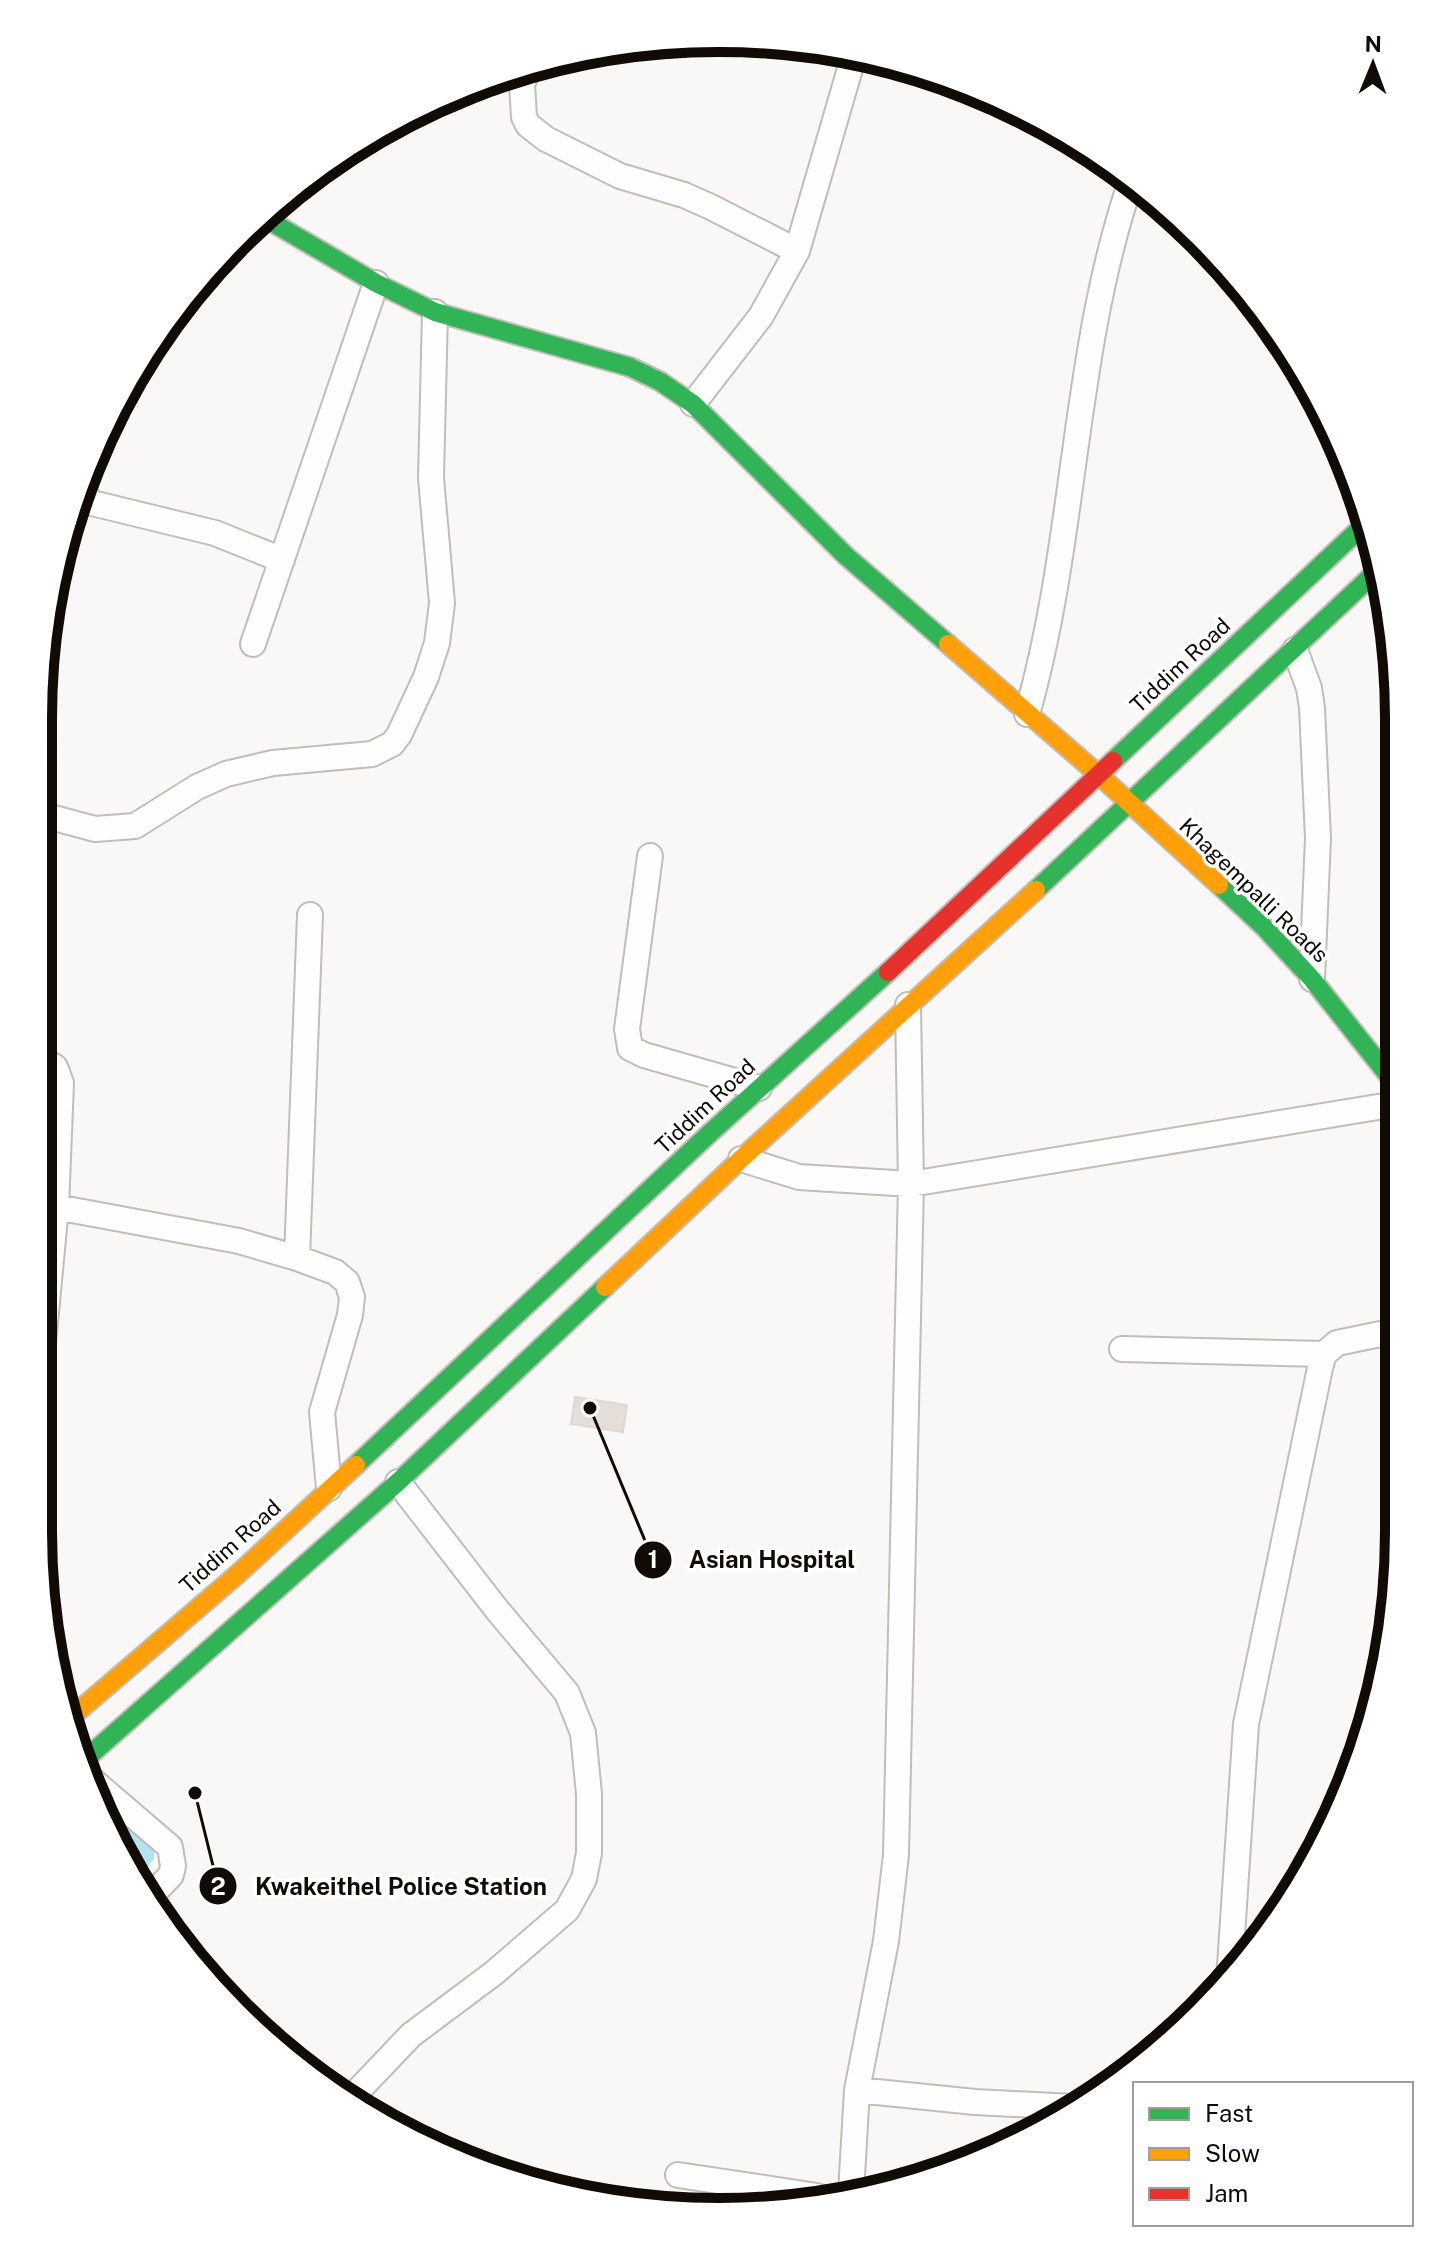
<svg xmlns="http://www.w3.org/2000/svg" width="1437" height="2250" font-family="'Public Sans',sans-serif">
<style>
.water{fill:#b6e3f2}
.building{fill:#e4ddd8;stroke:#ded8d4;stroke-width:2}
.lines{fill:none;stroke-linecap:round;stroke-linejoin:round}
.street-casing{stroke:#c1bdb8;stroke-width:28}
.fast-casing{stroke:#c1bdb8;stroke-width:22}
.slow-casing{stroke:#c1bdb8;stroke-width:22}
.jam-casing{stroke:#c1bdb8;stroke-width:22}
.street{stroke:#fefefe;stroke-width:24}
.fast{stroke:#30b455;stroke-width:18}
.slow{stroke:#ff9f0a;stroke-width:18}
.jam{stroke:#e5322d;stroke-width:18}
.labels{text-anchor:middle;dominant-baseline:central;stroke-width:7;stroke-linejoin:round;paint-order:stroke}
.street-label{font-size:22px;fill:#110b05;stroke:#fff}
.rim{fill:none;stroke:#110b05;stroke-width:10}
.leader{fill:none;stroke:#110b05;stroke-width:3}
.callout-dot{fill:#110b05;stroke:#fff;stroke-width:3}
.mark-label{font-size:24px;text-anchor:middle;font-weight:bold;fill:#fff}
.callout-label{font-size:24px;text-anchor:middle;font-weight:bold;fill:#110b05;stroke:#fff;stroke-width:7;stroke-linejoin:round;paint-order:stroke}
</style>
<rect width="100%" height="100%" fill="#faf8f6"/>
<!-- water -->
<path class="water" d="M100 1803 155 1843 154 1859 138 1879Z"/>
<!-- building -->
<path class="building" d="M575 1397 627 1405 623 1432 571 1424Z"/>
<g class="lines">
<defs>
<path id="street" d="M530 66 522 84 524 117 528 125 546 139 620 176 684 195 711 207 797 251
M693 404 761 316 797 251 854 55
M81 490 92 503 215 533 282 560
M253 644 376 283
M1295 650 1309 688 1312 708 1318 838 1312 979
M1027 714C1077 539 1072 354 1131 181
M43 815 95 829 135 826 197 787 226 774 273 763 372 754 392 744 399 735 426 677 437 643 442 603 431 478 435 312
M650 856 627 1029 630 1048 644 1055 759 1088
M741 1159 799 1177 911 1184 1396 1104
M56 1207 239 1241 297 1258 335 1272 347 1282 352 1297 350 1315 322 1412 329 1488
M297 1258 310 915
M1122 1349 1324 1354
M39 1386 56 1207 61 1083 55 1067 41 1059
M86 1775 170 1847 173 1866 171 1875 148 1899
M1229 1981 1246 1724 1320 1368 1324 1354 1337 1343 1395 1331
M857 2090 975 2102 1074 2107
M352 2097 411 2035 494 1973 567 1910 584 1879 589 1853V1794L583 1733 567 1693 498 1611 398 1482
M678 2175 817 2196
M851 2193 857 2090 886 1941 896 1855 911 1184 908 1005"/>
<path id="fast" d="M263 217 376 283 435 312 630 367 661 382 693 404 846 556 948 644
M1113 761 1368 521
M1219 885 1265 928 1312 979 1396 1085
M1036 890 1380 568
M356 1465 709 1134 888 972
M81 1763 398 1482 605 1287"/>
<path id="slow" d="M948 644 1099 775 1219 885
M605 1287 741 1159 1036 890
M69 1719 239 1573 356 1465"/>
<path id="jam" d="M888 972 1113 761"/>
</defs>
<!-- street casing -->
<use href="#street" class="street-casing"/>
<!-- fast casing -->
<use href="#fast" class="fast-casing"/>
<!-- slow casing -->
<use href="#slow" class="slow-casing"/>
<!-- jam casing -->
<use href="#jam" class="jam-casing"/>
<!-- street -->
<use href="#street" class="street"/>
<!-- fast -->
<use href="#fast" class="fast"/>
<!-- slow -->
<use href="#slow" class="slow"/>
<!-- jam -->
<use href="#jam" class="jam"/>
</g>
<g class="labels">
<!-- street labels -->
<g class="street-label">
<text transform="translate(1180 665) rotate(-43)">Tiddim Road</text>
<text transform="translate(1254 890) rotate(44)">Khagempalli Roads</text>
<text transform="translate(705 1106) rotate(-43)">Tiddim Road</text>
<text transform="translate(230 1546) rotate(-42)">Tiddim Road</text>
</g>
</g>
<!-- crop -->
<path d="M0 0H1437V2250H0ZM718 52H719A666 666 0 0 1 1385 718V1532A666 666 0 0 1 719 2198H718A666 666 0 0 1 52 1532V718A666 666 0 0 1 718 52Z" fill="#fff" fill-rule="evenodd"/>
<path class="rim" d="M718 52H719A666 666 0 0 1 1385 718V1532A666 666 0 0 1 719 2198H718A666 666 0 0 1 52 1532V718A666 666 0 0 1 718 52Z"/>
<!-- callouts -->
<path class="leader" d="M590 1408L653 1560M195 1793L218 1886"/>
<g class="callout-dot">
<circle cx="590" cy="1408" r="8"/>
<circle cx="195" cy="1793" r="8"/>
<circle cx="653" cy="1560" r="20"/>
<circle cx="218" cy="1886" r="20"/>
</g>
<g class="mark-label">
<text x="653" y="1568">1</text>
<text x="218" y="1895">2</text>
</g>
<g class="callout-label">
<text x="772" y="1568">Asian Hospital</text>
<text x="401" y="1895">Kwakeithel Police Station</text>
</g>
<!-- legend -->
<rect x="1133" y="2082" width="280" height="144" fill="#ffffff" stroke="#a09d9b" stroke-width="2"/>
<rect x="1149" y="2108" width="40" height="12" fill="#30b455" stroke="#a09d9b" stroke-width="2"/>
<text x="1205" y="2122" font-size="24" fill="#110b05">Fast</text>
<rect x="1149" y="2148" width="40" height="12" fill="#ff9f0a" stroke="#a09d9b" stroke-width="2"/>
<text x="1205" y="2162" font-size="24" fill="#110b05">Slow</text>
<rect x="1149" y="2188" width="40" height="12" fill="#e5322d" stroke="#a09d9b" stroke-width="2"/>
<text x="1205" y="2202" font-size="24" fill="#110b05">Jam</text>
<!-- north arrow -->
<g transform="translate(1373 64) rotate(1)" stroke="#ffffff" stroke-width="6" paint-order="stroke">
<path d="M0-6L14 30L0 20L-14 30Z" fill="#110b05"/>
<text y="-12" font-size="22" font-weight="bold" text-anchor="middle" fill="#110b05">N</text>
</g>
</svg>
